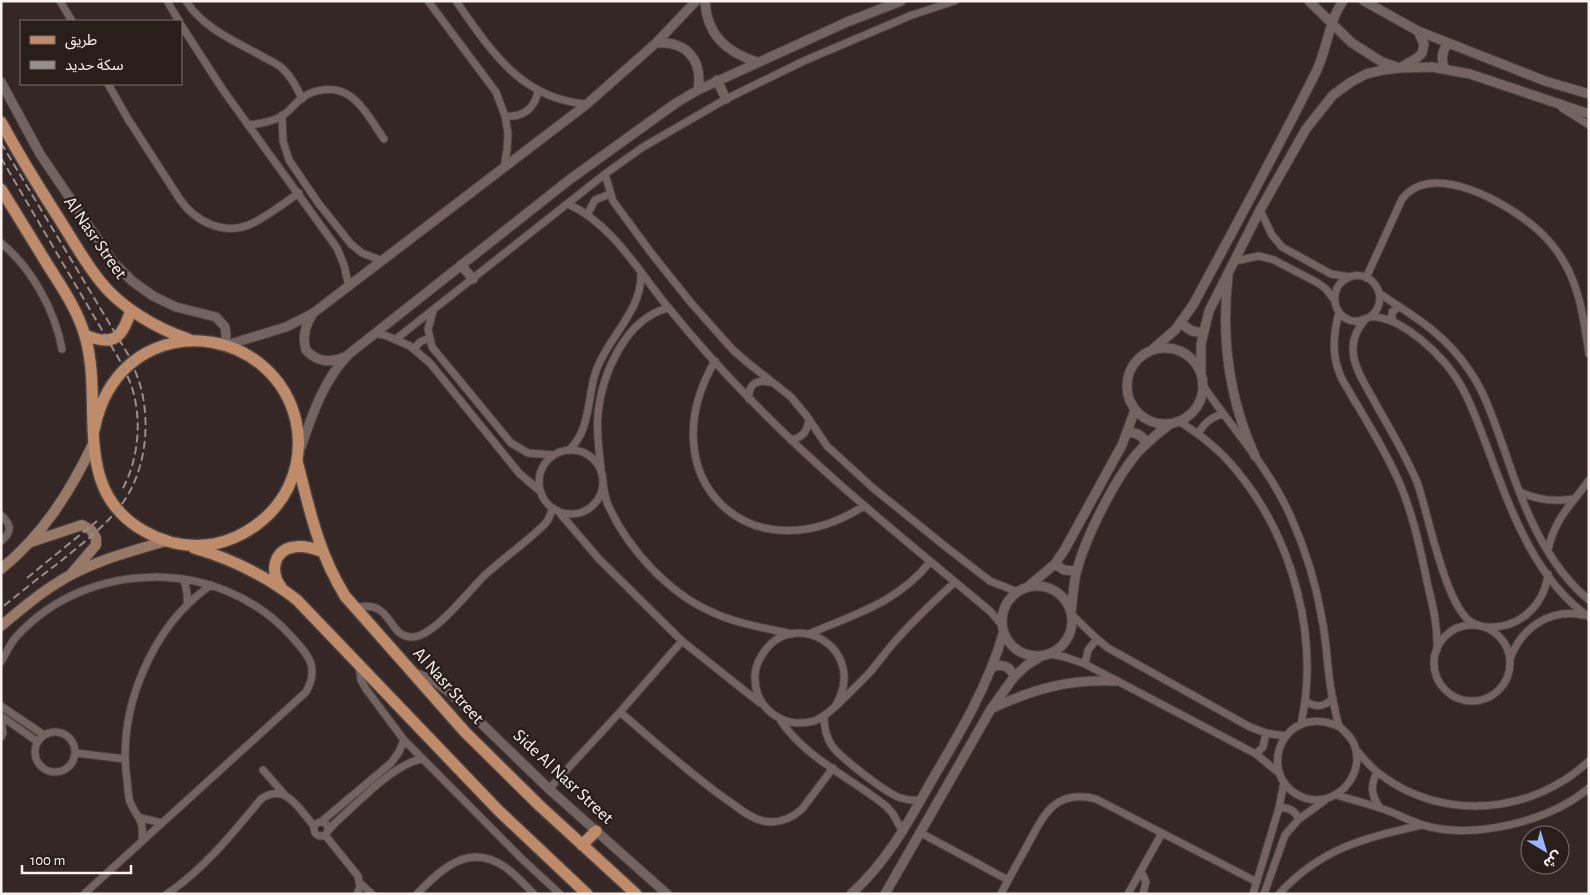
<svg xmlns="http://www.w3.org/2000/svg" width="1590" height="895" font-family="'Alegreya Sans','Noto Sans Arabic',sans-serif">
<style>
.lines{fill:none;stroke-linecap:round;stroke-linejoin:round}
.minor-casing{stroke:#4d4240;stroke-width:9}
.tertiary-casing{stroke:#4d4240;stroke-width:11}
.secondary-casing{stroke:#4d4240;stroke-width:12}
.primary-casing{stroke:#4d4240;stroke-width:14}
.minor{stroke:#736461;stroke-width:7}
.tertiary{stroke:#736461;stroke-width:9}
.secondary{stroke:#987866;stroke-width:10}
.primary{stroke:#be8b6b;stroke-width:11}
.rail{stroke:#988e8c;stroke-width:2;stroke-dasharray:8 4;stroke-linecap:butt}
.labels{text-anchor:middle;dominant-baseline:central;stroke-width:5;stroke-linejoin:round;paint-order:stroke}
.street-label{font-size:18px;fill:#fbf2f0;stroke:#2a1e1b}
</style>
<rect width="100%" height="100%" fill="#342725"/>
<g class="lines">
<defs>
<path id="minor" d="M60 1 72 21
M167 1 179 21
M186 1C202 27 234 41 260 55 268 60 277 63 283 69 292 78 297 87 302 99
M428 1 496 92 505 116 508 133 507 150 504 167
M456 1C491 51 521 99 587 104
M181 25 223 90 337 248 344 265 349 287
M108 84 128 119 179 198C195 222 225 237 253 223 269 215 284 203 299 193
M1562 108 1589 125
M282 115 283 141 289 160 319 204 351 244 362 253 383 261
M505 116C523 118 535 108 538 91
M248 125C260 124 271 122 282 116 290 111 295 103 302 98 316 88 336 86 350 96 364 106 374 125 384 139
M605 174 613 201 652 254 692 304 733 350 748 363 791 397 806 415 827 446 873 488 946 547 990 581 1018 592
M568 204C612 224 637 269 667 306 693 338 721 370 750 399 824 476 909 543 991 612L1001 624
M1260 210 1272 235 1282 247 1331 274 1350 277
M587 215 595 200 610 194
M1 243C32 268 55 311 62 349
M1235 261 1259 256 1274 260 1318 283 1326 289 1335 301
M1366 278 1402 199C1433 159 1509 204 1538 230 1548 239 1557 250 1564 262 1581 291 1584 323 1589 354
M1380 294C1415 317 1445 334 1469 370 1486 394 1494 422 1504 449 1522 503 1544 563 1589 600
M433 311 428 329 432 347 511 443 528 453 553 455
M1339 312C1333 336 1331 356 1342 379 1359 409 1378 438 1393 469 1411 504 1420 547 1428 586 1433 607 1438 627 1437 650
M1370 317C1394 298 1369 263 1344 280 1330 290 1332 313 1349 320 1358 323 1362 320 1370 317 1378 316 1389 320 1396 323 1415 333 1432 348 1445 363 1466 387 1475 416 1486 444 1509 505 1533 578 1589 617
M1364 321C1357 329 1353 338 1353 349 1353 369 1369 390 1378 408 1392 432 1406 456 1417 482 1428 511 1447 620 1478 625
M1392 321V312L1399 307
M375 333 387 336 410 346 430 363 519 473 541 492
M396 339 605 174 643 147 726 99 806 60 912 15 955 1
M414 349 420 342 429 338
M715 361C647 477 750 579 864 506
M1204 387C1233 429 1269 468 1290 515 1305 548 1316 583 1322 619 1328 649 1327 680 1335 709 1336 714 1337 723 1340 727 1340 728 1345 731 1345 732 1353 739 1357 749 1357 759 1356 788 1325 810 1298 795 1256 772 1283 701 1340 727
M749 399C748 385 756 379 769 382
M1180 422C1201 435 1221 451 1237 471 1293 539 1320 638 1301 724
M1198 434C1204 423 1211 417 1223 414
M791 440C804 437 807 431 809 419
M569 450C591 430 587 397 596 371 608 337 642 311 641 274
M539 482a32 32 0 1 1 64 0a32 32 0 1 1-64 0Z
M601 468C599 450 596 433 598 414 602 374 625 319 668 308
M603 483C604 490 605 498 608 505 628 549 669 594 714 613 738 624 766 628 792 634
M1520 492C1537 500 1554 502 1573 499
M558 511 599 559 682 641 760 703
M1 515C11 524 13 532 1 541
M1548 550C1555 517 1571 506 1589 480
M183 579C187 588 188 595 187 605
M355 608C392 598 387 635 410 637 432 640 470 589 485 575 504 558 525 543 544 525L548 520 553 508
M1072 615 1097 639 1108 648 1250 727 1266 733 1286 736
M1434 663a38 38 0 1 1 76 0a38 38 0 1 1-76 0Z
M1487 627C1520 629 1544 605 1548 574
M809 634C855 614 897 603 930 562
M1050 654 1065 657 1085 664 1256 754 1279 773
M1510 659C1521 628 1550 608 1583 615
M1 662C6 654 10 643 17 636 88 558 220 557 291 636 308 655 320 666 306 692L84 894
M1085 664 1088 650 1097 639
M359 666 361 680 366 689 404 740 522 859 560 894
M1306 701C1315 708 1325 707 1333 698
M836 705C869 648 792 605 762 655 754 667 753 681 758 695 762 705 771 714 781 719 792 724 803 724 814 721 825 717 831 710 839 703 850 692 861 682 871 671 880 660 888 649 898 638 916 618 935 600 955 582
M1 706 44 735
M620 712C655 742 689 773 727 800 738 807 749 818 763 821 778 824 791 819 802 809L833 768
M1 716 38 742
M824 716C824 727 826 737 832 746 841 758 887 794 901 798 908 800 914 801 921 800
M779 718C804 758 852 778 887 807L893 814 903 832
M1 720 3 733 1 737
M35 752a20 20 0 1 1 40 0a20 20 0 1 1-40 0Z
M1357 751C1364 759 1371 768 1381 775 1443 822 1533 814 1589 761
M76 753 125 759
M1256 754 1263 747 1266 733
M263 770 284 794
M1377 772C1370 786 1371 795 1380 808
M549 789 620 712 682 641
M1336 795C1350 799 1365 803 1380 808 1397 813 1412 823 1430 827 1479 838 1550 821 1589 788
M1279 808C1288 807 1295 811 1299 819
M141 818 162 823
M314 829a7 7 0 1 1 14 0a7 7 0 1 1-14 0Z
M321 822 391 763 399 752 404 740
M327 832 335 823C358 803 393 764 422 759
M919 832 1008 880
M325 835 358 876 360 886 357 894
M142 841C144 818 138 820 130 802 128 796 128 787 127 780 117 709 152 626 211 585
M1141 871 1146 882 1143 894
M360 883 372 894
M167 894C205 868 232 834 261 799 286 782 298 808 314 826
M417 894C441 869 469 842 505 867 516 875 525 885 534 894
M1001 894C1009 878 1018 862 1027 846 1044 814 1055 789 1096 799L1257 882
M1128 894 1162 833
M1253 894 1279 808 1284 782
M1264 894 1285 835 1299 819 1324 801
M1279 894C1321 848 1364 838 1422 825"/>
<path id="tertiary" d="M705 1C707 35 726 52 757 62
M1309 1 1352 43 1382 62 1400 68 1432 67 1470 74 1589 114
M1364 1 1418 31 1545 81 1589 94
M656 43C686 41 703 59 698 90
M1445 69C1440 59 1442 51 1448 43
M717 80 726 99
M1 82 40 154 114 263 132 281 153 296 176 307 216 317 225 327 226 335 225 344
M461 265 473 279
M1228 276C1221 338 1229 399 1255 456
M312 315C305 326 302 337 306 350 316 361 330 364 344 357
M1182 322C1187 330 1194 333 1203 332
M227 345 286 327 312 314 587 104 656 43 696 1
M1127 386a38 38 0 1 1 76 0a38 38 0 1 1-76 0Z
M1153 349 1175 330 1193 305C1235 227 1277 150 1316 72 1327 50 1329 20 1343 1
M1201 373V344L1209 311 1260 210 1306 129 1333 95 1351 82 1366 74 1383 70 1400 68 1417 58 1422 53 1424 44 1418 31
M1128 433C1137 432 1143 436 1146 444
M301 447C312 415 324 379 349 354L569 180 676 103 698 90 847 22 901 1
M1055 564 1064 570 1076 571
M1030 585 1055 564 1065 549 1122 445 1135 410
M1002 621a35 35 0 1 1 70 0a35 35 0 1 1-70 0Z
M1071 612C1073 598 1073 584 1077 570 1086 536 1117 474 1141 449 1150 440 1159 432 1170 424
M993 667C1003 663 1011 667 1014 677
M412 672 434 681 448 691 549 789 667 894
M991 709C1033 689 1068 679 1116 681
M851 894C887 862 909 821 932 780 960 733 988 686 1003 634
M885 894 991 709 1014 677 1027 665 1040 657"/>
<path id="secondary" d="M31 542 82 525 91 530 96 538V545L72 573
M1 569C43 535 70 492 93 444
M1 626C19 611 37 595 57 583 89 562 129 552 166 541"/>
<path id="primary" d="M1 122C19 155 38 186 58 217 72 239 84 261 100 281 120 307 157 329 188 339
M1 189C17 215 33 241 49 267 63 289 78 311 85 336 105 403 69 489 144 531 165 543 190 548 214 544 245 538 274 516 288 488 298 467 301 444 296 421 275 332 155 310 108 391 101 403 97 416 94 430
M85 335C114 347 122 338 131 310
M297 461C310 511 318 552 345 596L465 732 540 806 636 894
M194 548C232 559 265 575 297 600L498 810 587 894
M281 587C270 572 273 550 294 547 303 545 313 548 321 551
M582 845 596 831"/>
</defs>
<!-- minor casing -->
<use href="#minor" class="minor-casing"/>
<!-- tertiary casing -->
<use href="#tertiary" class="tertiary-casing"/>
<!-- secondary casing -->
<use href="#secondary" class="secondary-casing"/>
<!-- primary casing -->
<use href="#primary" class="primary-casing"/>
<!-- minor -->
<use href="#minor" class="minor"/>
<!-- tertiary -->
<use href="#tertiary" class="tertiary"/>
<!-- secondary -->
<use href="#secondary" class="secondary"/>
<!-- primary -->
<use href="#primary" class="primary"/>
<!-- rail -->
<path class="rail" d="M1 143 129 356C133 366 138 377 141 388 150 424 146 466 126 498 110 523 84 542 61 561 41 576 21 592 1 608
M1 158 119 359C124 369 130 380 133 391 142 423 138 461 122 490
M27 578 97 521"/>
</g>
<g class="labels">
<!-- street labels -->
<g class="street-label">
<text transform="translate(95 238) rotate(55)">Al Nasr Street</text>
<text transform="translate(448 686) rotate(48)">Al Nasr Street</text>
<text transform="translate(563 777) rotate(43)">Side Al Nasr Street</text>
</g>
</g>
<!-- border -->
<rect width="1590" height="895" fill="none" stroke="#fbf2f0" stroke-width="5"/>
<!-- legend -->
<rect x="20" y="20" width="162" height="65" fill="#2a1e1b" stroke="#7e7370"/>
<rect x="30" y="36" width="25" height="8" fill="#be8b6b" stroke="#7e7370"/>
<text x="65" y="45" font-size="15" fill="#fbf2f0">طريق</text>
<rect x="30" y="61" width="25" height="8" fill="#988e8c" stroke="#7e7370"/>
<text x="65" y="70" font-size="15" fill="#fbf2f0">سكة حديد</text>
<!-- north arrow -->
<g transform="translate(1545 850) rotate(142)"><circle r="24" fill="#2a1e1b" stroke="#7e7370"/>
<path d="M0-4L9 19L0 12L-9 19Z" fill="#9cb4fd"/>
<text y="-8" font-size="14" font-weight="bold" text-anchor="middle" fill="#fbf2f0">ش</text>
</g>
<!-- scale -->
<path d="M22 865v8h109v-8" fill="none" stroke="#fbf2f0" stroke-width="2.5"/>
<text x="30" y="865" font-size="15" fill="#fbf2f0" stroke="#2a1e1b" stroke-width="4" paint-order="stroke">100 m</text>
</svg>
